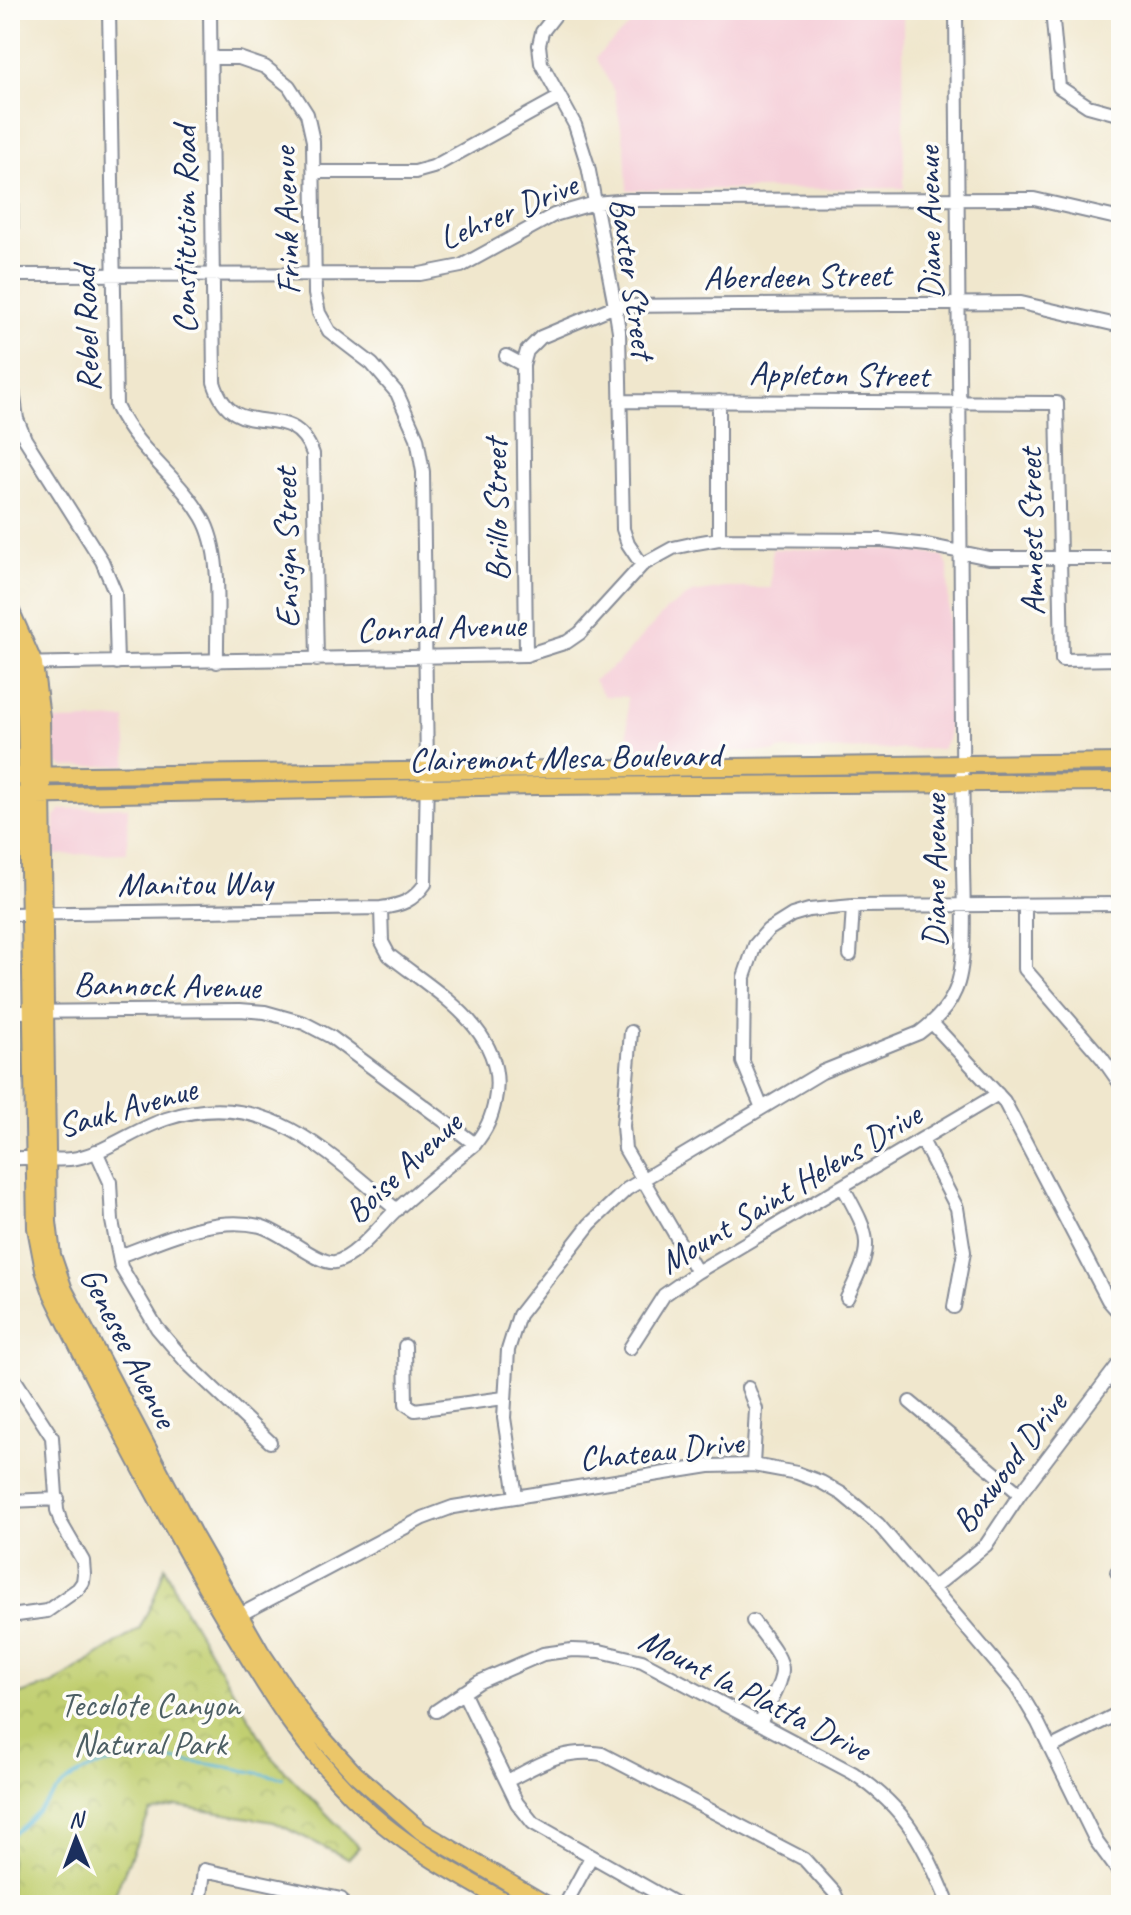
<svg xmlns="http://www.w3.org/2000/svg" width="1131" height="1915" font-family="Caveat,sans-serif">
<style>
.built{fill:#f5cfd9}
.park{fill:url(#park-crowns);stroke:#6e7f68;stroke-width:2}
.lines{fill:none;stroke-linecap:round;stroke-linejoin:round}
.stream{stroke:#59b6d7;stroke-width:3}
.minor-casing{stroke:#868b96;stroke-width:16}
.major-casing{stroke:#868b96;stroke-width:20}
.minor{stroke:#fff;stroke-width:12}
.major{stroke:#ebc669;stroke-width:16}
.labels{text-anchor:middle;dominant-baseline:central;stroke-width:7;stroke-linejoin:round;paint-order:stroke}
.street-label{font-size:34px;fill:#1b2f5e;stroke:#fdfcf7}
.park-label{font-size:34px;fill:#4d5f64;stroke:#fdfcf7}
</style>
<defs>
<pattern id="park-crowns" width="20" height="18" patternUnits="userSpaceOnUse" patternTransform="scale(2)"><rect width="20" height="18" fill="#c1cf71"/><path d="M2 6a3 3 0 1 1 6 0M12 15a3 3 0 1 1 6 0" fill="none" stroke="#a5b264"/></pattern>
</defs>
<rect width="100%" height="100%" fill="#fdfcf7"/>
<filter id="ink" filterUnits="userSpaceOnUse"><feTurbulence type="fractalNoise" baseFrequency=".0125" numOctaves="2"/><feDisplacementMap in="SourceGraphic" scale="16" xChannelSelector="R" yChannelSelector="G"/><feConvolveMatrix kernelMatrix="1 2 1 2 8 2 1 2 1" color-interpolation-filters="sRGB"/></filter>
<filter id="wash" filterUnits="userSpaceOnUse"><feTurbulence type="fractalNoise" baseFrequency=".006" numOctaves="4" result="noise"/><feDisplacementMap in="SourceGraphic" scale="32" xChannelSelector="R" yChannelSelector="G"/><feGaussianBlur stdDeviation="1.8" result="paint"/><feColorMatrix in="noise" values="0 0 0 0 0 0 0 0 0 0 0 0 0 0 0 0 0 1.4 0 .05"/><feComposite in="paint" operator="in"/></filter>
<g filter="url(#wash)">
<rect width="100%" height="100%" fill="#f0e7cd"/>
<!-- built -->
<path class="built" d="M646 10H903L904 188 627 190 625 149 614 92 596 57Z
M772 549H903L942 556 948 566 950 682 948 737 942 749 777 750 776 752 721 751 628 756 627 697 604 696 594 680 618 663 666 610 692 593 725 588H771Z
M125 719 127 765 64 767 54 761V721Z
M128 807 127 853 54 855 55 817 61 809Z"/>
<!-- park -->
<path class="park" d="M10 1019H22L16 1080 10 1081Z
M165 1566 181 1603 274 1760 359 1847 348 1859 274 1822 177 1806 150 1812 110 1905H10V1697L53 1684 139 1629 153 1601Z"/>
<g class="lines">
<!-- stream -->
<path class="stream" d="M10 1836C32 1822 47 1797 68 1781 120 1742 224 1766 283 1778"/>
</g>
</g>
<g filter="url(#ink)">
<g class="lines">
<defs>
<path id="minor" d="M109 10 116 406C138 452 178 476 202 517 224 554 216 619 217 662
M210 10 214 382C234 449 291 393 313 454L317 660
M559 10 542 32 539 45 541 63 575 125 588 166 615 306 619 331 623 529 628 544 642 565
M1052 10 1059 87 1088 106 1121 115
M10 68 13 390 17 419 25 439 102 561 115 592 117 663
M314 172H415L433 167 560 97
M10 275 420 274 461 266 554 215 595 203 629 200 1034 199 1121 219
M506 356 523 365
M620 401 1057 403 1062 660 1121 659
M719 401V539
M526 655 523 365 527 351 541 337 615 306 1021 303 1121 326
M10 664 526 655 567 642 580 633 642 565 673 548 696 543 719 539 882 540 927 545 989 558H1121
M1025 905V969L1102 1058 1121 1085
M10 914 381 908C402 905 413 901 425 884L427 770 423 472 417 438 397 393 372 364 329 331 319 313 315 294 313 141 307 114 289 86 265 67 239 58H211
M850 955 853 906
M10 1012 240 1010 265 1012 304 1023 331 1037 475 1144
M932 1023 1004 1101 1108 1300 1121 1315
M631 1032 623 1126 625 1149 697 1272
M762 1108 743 1062 744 977 755 945 768 930 792 915 809 910 853 906 1121 904
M922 1140 957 1208 964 1252 954 1307
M96 1151 110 1182 112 1221 121 1267 157 1328 188 1364 270 1442
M10 1159C32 1155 55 1163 77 1158 108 1151 136 1129 166 1119 266 1086 326 1152 397 1210
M843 1187C872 1240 874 1244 847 1298
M119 1256C164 1240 211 1215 260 1226 283 1232 318 1265 335 1262 355 1258 380 1225 395 1211 420 1188 448 1166 475 1144 486 1130 492 1118 495 1100 509 1031 435 992 389 955L382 942 381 908
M405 1346 406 1404 415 1410 504 1398
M630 1348 664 1295 697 1272 998 1094
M10 1372 52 1437 57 1510 61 1523 83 1561 84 1574 83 1582 78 1589 47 1611 10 1616
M748 1388 756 1409 753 1465
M910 1402 1020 1494
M516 1496 504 1418 508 1350 519 1315 590 1224 627 1189 822 1072 919 1033C934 1022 948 1008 955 991 969 961 962 885 963 849L956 10
M10 1501 58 1499
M1117 1572 1121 1567
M933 1588 986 1545 1020 1494 1121 1361
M232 1619 423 1518 453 1507 709 1466 753 1465 797 1473 821 1482 842 1494 878 1524 1016 1686 1038 1723 1096 1841 1121 1875
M753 1621C793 1673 788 1665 760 1723
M463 1692 517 1803 533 1823 678 1905
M436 1711 479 1682 543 1654 572 1650 600 1651 642 1661 853 1773C909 1810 924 1846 949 1905
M1050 1748 1121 1712
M507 1781C541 1764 562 1748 602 1754L804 1859 834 1892 840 1905
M200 1905 204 1870 341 1899 340 1905
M565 1905 591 1857"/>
<path id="major" d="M10 609 34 664 41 717 48 1222 52 1255 64 1290 194 1536 260 1651 307 1721 354 1773 421 1831 547 1905
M10 641 20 664 26 718 36 1228 44 1270 52 1293C100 1393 152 1491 207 1588 257 1673 306 1761 383 1824 422 1856 468 1880 511 1905
M10 776 1121 762
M10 796 537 786 1121 782"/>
</defs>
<!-- minor casing -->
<use href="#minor" class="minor-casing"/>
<!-- major casing -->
<use href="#major" class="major-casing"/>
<!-- minor -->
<use href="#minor" class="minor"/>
<!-- major -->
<use href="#major" class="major"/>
</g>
</g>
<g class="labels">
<!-- street labels -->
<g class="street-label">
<text transform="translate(508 211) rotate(-23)">Lehrer Drive</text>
<text transform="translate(286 221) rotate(-92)">Frink Avenue</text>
<text transform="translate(929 223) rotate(-91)">Diane Avenue</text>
<text transform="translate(184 230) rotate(-90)">Constitution Road</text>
<text transform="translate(797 276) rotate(-1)">Aberdeen Street</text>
<text transform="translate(633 278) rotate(82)">Baxter Street</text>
<text transform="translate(86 329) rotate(-92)">Rebel Road</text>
<text transform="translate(839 374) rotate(1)">Appleton Street</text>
<text transform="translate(496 510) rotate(-91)">Brillo Street</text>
<text transform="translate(1031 532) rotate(-91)">Amnest Street</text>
<text transform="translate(286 548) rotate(-91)">Ensign Street</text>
<text transform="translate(441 627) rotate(-2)">Conrad Avenue</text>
<text transform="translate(565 757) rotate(-1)">Clairemont Mesa Boulevard</text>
<text transform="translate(934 871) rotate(-90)">Diane Avenue</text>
<text transform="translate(195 883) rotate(-1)">Manitou Way</text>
<text transform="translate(167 985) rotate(1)">Bannock Avenue</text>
<text transform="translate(127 1107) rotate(-16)">Sauk Avenue</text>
<text transform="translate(403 1167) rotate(-43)">Boise Avenue</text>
<text transform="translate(790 1188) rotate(-31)">Mount Saint Helens Drive</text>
<text transform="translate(129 1347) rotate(63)">Genesee Avenue</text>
<text transform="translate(661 1450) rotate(-6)">Chateau Drive</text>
<text transform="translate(1009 1462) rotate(-53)">Boxwood Drive</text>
<text transform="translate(755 1694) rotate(27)">Mount la Platta Drive</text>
</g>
<!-- park labels -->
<g class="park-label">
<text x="150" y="1704">Tecolote Canyon<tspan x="150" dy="39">Natural Park</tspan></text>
</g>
</g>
<!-- margin -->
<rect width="1131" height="1915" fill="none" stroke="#fdfcf7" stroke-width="40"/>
<!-- north arrow -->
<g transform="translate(76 1839) rotate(359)" stroke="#fdfcf7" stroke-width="6" paint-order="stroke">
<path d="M0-6L14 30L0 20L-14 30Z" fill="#1b2f5e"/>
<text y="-12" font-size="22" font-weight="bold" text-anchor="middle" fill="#1b2f5e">N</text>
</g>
</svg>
